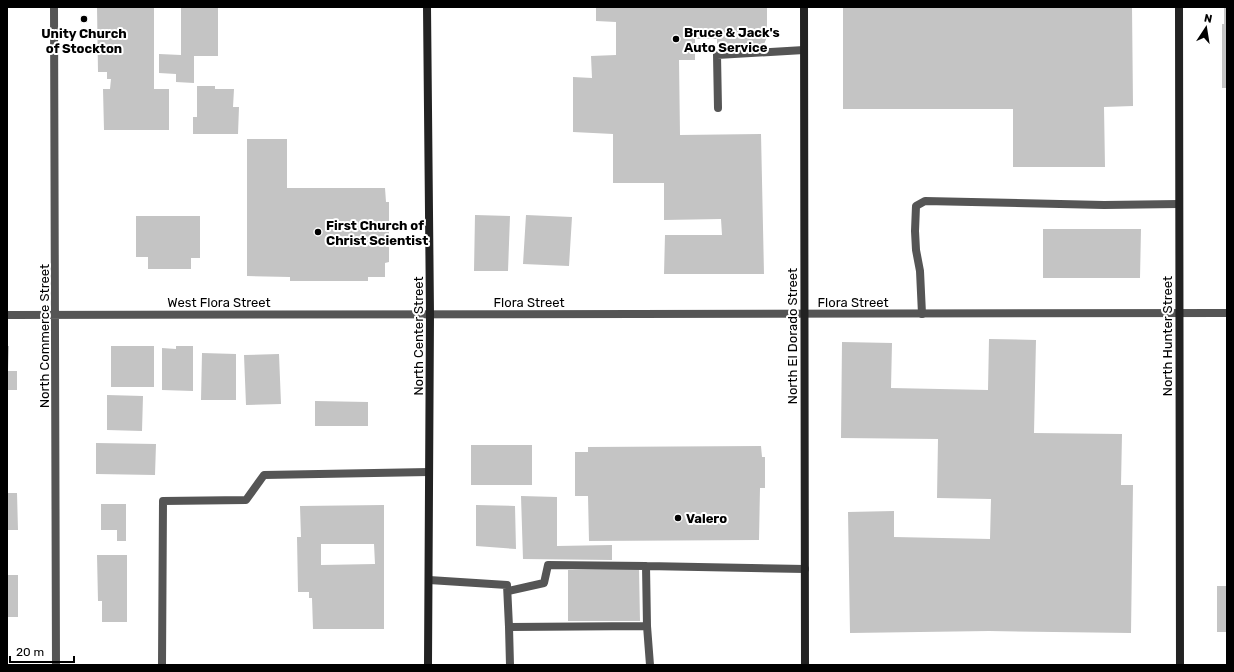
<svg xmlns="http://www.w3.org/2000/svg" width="1234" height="672" font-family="Rubik,sans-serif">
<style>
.building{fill:#c4c4c4;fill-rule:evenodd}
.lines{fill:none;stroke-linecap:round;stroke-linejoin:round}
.lane{stroke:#555;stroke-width:8}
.street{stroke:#555;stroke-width:8}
.secondary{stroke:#222;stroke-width:8}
.poi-dot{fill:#000;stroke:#fff;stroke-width:1.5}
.labels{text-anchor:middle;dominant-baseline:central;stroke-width:4;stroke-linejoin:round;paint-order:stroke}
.poi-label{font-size:13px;font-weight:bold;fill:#000;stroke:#fff;text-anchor:start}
.street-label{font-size:13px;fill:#000;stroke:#fff}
</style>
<rect width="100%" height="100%" fill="#fff"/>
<!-- building -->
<path class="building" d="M97 7H154V89H169V130H104L103 89H110L111 79H107V72H98Z
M181 7H218V56H194V83L176 82V74L159 73V54L181 55Z
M596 7H767V37L764 44 760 47 752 48H717V39H695V60H679L680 135 761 134 764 274H664L665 235H722L721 219 664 220V183H613V134L573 132V77L592 78 591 56 616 55V22L596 21Z
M843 7H1132L1133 106 1104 107 1105 167H1013V109H843Z
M1224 7H1227V88H1222V24H1224Z
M197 86H215V89H234L233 107H239L238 134H193V117H197Z
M247 139H287V188H385L386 202H389V262L385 263V277H368V281H290V277L247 276Z
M475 215 510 216 508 271H474Z
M526 215 572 217 569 266 523 264Z
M136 216H200V258H191V269H148V257H136Z
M1043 229H1141L1140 278H1043Z
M989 339 1036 340 1034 433 1122 434 1121 485H1133L1131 633 989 631 850 633 848 512 894 511V537L990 539 991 499 937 498 938 439 841 438 842 342 892 343 891 388 988 390Z
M7 346H9L8 371H17V390H7Z
M111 346H154V387H111Z
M176 346H193V391L162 390V348L176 349Z
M202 353 236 354V400H201Z
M279 354 281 404 246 405 244 355Z
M107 395 143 396 142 431 107 430Z
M315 401 368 402V426H315Z
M96 443 156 444 155 475 96 474Z
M471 445H532V485H471Z
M761 446 762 457H765V488H760L759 540 589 541 588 496H575V452H588V447Z
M7 493H17L18 530H7Z
M521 496 557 497V546L612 545V560L523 559Z
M101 504H126V541H117V530H101Z
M384 505V629H313L312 598H309V592H298L297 537H301L300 506ZM321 544H374L375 564 321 565Z
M476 505 515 506 516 549 476 546Z
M97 555H127V622H102V601H98Z
M639 569 640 621H568V570Z
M7 575H18V617H7Z
M1217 586H1227V632H1217Z"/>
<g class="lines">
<!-- lane -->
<path class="lane" d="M718 108 717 55 804 50
M922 314 920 271 916 250 915 231 916 206 925 201 1104 205 1179 204
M646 566 647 626 650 665
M429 580 507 585 509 627 647 626
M508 591 544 583 548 565 646 566 805 569
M509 627 510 665
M162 665 163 501 246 500 264 475 429 472"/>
<!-- street -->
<path class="street" d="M54 7 56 665
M7 315 1227 313"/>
<!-- secondary -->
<path class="secondary" d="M427 7 430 314 428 665
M804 7 805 665
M1179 7 1180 665"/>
</g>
<!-- markers -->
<g class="poi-dot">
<circle cx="84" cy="19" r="4"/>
<circle cx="676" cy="39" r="4"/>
<circle cx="318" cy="232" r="4"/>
<circle cx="678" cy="518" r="4"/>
</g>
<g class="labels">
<!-- poi labels -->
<g class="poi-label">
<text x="684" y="32">Bruce &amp; Jack's<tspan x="684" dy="15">Auto Service</tspan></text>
<text x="84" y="33" text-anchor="middle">Unity Church<tspan x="84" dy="15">of Stockton</tspan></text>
<text x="326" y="225">First Church of<tspan x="326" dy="15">Christ Scientist</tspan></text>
<text x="686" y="518">Valero</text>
</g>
<!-- street labels -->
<g class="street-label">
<text x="219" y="302">West Flora Street</text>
<text x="529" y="302">Flora Street</text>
<text x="853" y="302">Flora Street</text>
<text transform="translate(44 336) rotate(-90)">North Commerce Street</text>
<text transform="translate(418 336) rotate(-90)">North Center Street</text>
<text transform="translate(792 336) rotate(-90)">North El Dorado Street</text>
<text transform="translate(1167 336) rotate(-90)">North Hunter Street</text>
</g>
</g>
<!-- border -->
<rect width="1234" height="672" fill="none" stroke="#000000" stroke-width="16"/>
<!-- north arrow -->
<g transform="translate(1206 28) rotate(12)" stroke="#ffffff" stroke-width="3" paint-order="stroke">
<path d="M0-3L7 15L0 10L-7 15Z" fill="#000000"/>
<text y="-6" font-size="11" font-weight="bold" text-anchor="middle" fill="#000000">N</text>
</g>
<!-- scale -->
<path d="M10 656v6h64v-6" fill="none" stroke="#000000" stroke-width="2"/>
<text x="16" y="656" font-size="12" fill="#000000" stroke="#ffffff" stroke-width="3" paint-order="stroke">20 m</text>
</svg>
